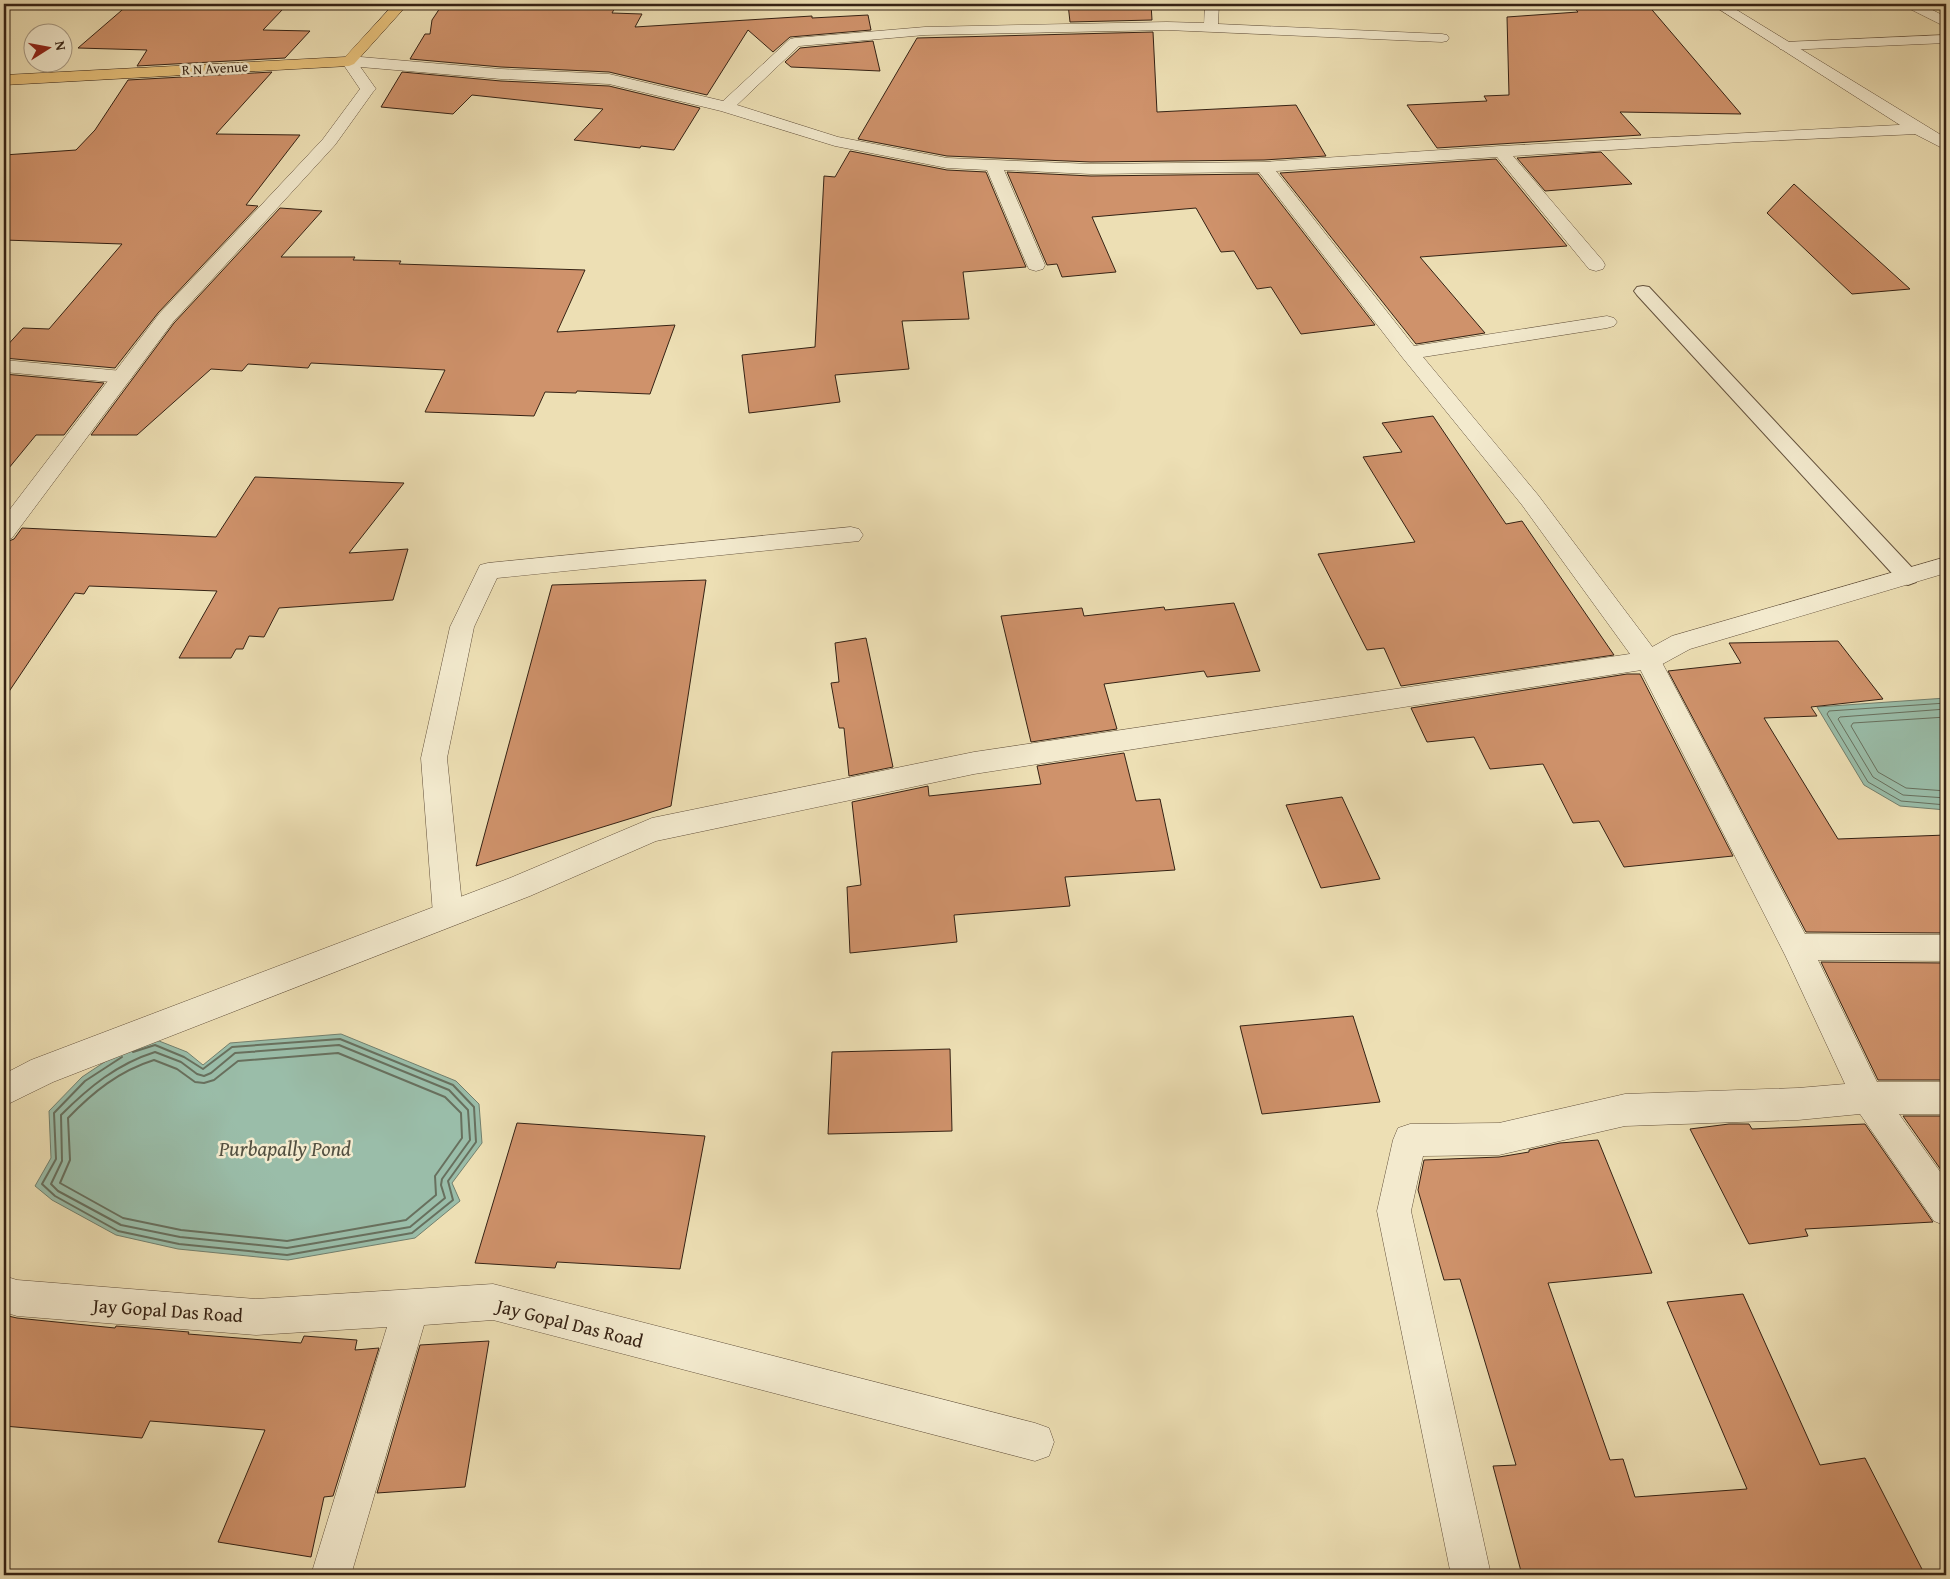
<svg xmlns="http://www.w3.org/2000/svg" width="1950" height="1579" font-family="'Gentium Book Plus',serif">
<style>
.water{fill:#9abda9;stroke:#727f6d}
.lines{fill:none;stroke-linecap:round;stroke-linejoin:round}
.shore-far1{stroke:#68705e;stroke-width:1}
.shore{stroke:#68705e;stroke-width:2}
.building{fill:#cf926b;stroke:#352214}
.service-casing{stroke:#63513c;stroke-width:2}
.minor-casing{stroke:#63513c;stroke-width:1}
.tertiary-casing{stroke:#63513c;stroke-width:1}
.primary-casing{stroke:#352214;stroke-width:1}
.service{fill:#f3eace;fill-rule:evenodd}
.minor{fill:#f3eace;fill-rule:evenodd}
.tertiary{fill:#f3eace;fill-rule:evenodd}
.primary{fill:#e6c07a;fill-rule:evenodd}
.labels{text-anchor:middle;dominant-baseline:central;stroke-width:5;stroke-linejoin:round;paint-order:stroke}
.far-street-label{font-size:14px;fill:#352214;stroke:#f3eace}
.near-street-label{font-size:19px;fill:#352214;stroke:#f3eace}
.near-water-label{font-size:21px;font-style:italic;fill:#535041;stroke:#f3eace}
</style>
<rect width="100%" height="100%" fill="#eddfb4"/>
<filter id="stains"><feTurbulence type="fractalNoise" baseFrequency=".004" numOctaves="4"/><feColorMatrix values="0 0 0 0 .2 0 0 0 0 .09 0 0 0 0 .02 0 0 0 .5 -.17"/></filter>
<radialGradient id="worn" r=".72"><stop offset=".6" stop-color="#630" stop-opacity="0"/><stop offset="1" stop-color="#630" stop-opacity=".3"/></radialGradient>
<!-- water -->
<path class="water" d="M1946 698V810L1900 806 1864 785 1817 707Z
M341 1034 456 1081 479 1104 482 1143 452 1183 460 1201 415 1238 288 1260 178 1249 116 1235 52 1200 35 1186 51 1158 49 1111 82 1077 121 1051 154 1039 187 1052 203 1065 230 1043Z"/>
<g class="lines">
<!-- shore-far1 -->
<path class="shore-far1" d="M1946 703 1829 711 1827 714 1868 782 1901 801 1946 805
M1946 709 1840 717 1838 719 1873 777 1903 795 1946 798
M1946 717 1853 723 1851 726 1878 772 1906 788 1946 791"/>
<!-- shore -->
<path class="shore" d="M339 1045 449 1090 468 1110 470 1140 442 1179 441 1185 445 1198 410 1227 287 1248 180 1237 121 1225 58 1191 51 1184 62 1161 61 1115C89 1087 117 1064 155 1052L181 1062 197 1074 204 1076 211 1073 235 1053Z
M338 1053 445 1097 461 1113 462 1138 435 1176 436 1195 406 1220 287 1241 181 1230 123 1218 60 1183 70 1160 68 1118C93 1092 119 1071 154 1060L177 1069 195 1082 204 1083 214 1080 238 1061Z
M122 1057 85 1081 54 1113 56 1159 42 1184 55 1196 118 1231 179 1244 287 1255 412 1233 453 1200 448 1181 476 1142 474 1107 453 1085 340 1039 232 1047 203 1069 184 1057 155 1045 133 1052"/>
</g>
<!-- building -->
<path class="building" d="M129 4H237L233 8 283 9 263 30 310 31 285 58 137 66 147 50 78 48Z
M617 4 612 13 642 14 635 27 812 16V18L868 15 871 30 790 37 773 52 748 30 707 95 609 72 501 67 410 59 425 34H430L432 20 442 5Z
M1068 4H1151L1152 20 1070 22Z
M1571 4H1647L1741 114 1620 112 1641 135 1437 148 1407 105 1487 101 1484 96 1509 95 1507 17 1578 12Z
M1153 32 1157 112 1296 105 1326 156 1264 160 1091 162 947 156 858 139 917 38Z
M873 41 880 71 791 67 785 62 800 48Z
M272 72 216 134 300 135 246 205 258 206 158 313 115 368 4 358V349L23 328 49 329 122 244 4 240V155L76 150 95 130 128 80Z
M402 72 501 81 609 86 700 108 674 150 641 146 640 148 574 140 603 109 472 95 453 114 381 107Z
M850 151 947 170 986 172 1026 267 963 272 969 319 902 321 909 369 835 375 840 402 749 413 742 355 815 347 824 176 835 177Z
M1601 152 1632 184 1545 191 1517 158Z
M1496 159 1567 246 1420 257 1485 333 1416 344 1280 173Z
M1007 172 1091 176 1258 174 1375 325 1301 334 1271 287 1257 289 1234 251 1221 252 1196 208 1092 217 1116 272 1062 277 1057 264 1047 265Z
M1794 184 1910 289 1852 294 1767 213Z
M280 208 322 211 281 257H355L353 260 401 261 399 264 585 270 557 332 675 325 650 394 577 391 576 393 545 392 534 416 425 412 445 370 311 363 308 368 248 364 242 371 211 369 137 435H91L174 323Z
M4 374 104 383 64 435H36L4 474Z
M1433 416 1506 524 1522 521 1614 655 1401 686 1384 648 1367 650 1318 554 1415 542 1363 457 1402 452 1382 423Z
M255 477 404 483 349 553 408 549 393 600 279 608 264 637 249 636 243 649H236L231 658H179L217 591 89 586 84 594 75 593 4 699V543L14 539 22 528 216 537Z
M706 580 671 806 476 866 552 585Z
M1234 603 1260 671 1207 677 1204 671 1104 684 1117 729 1031 742 1001 616 1082 608 1084 616 1164 607 1165 610Z
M866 638 893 767 849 776 844 728H839L831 683 839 682 835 643Z
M1838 641 1883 699 1811 707 1817 716 1764 718 1838 839 1946 835V933L1806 932 1668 671 1741 663 1729 643Z
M1627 674H1640L1733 856 1624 867 1599 821 1573 823 1543 764 1490 769 1474 737 1427 742 1411 708Z
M1124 753 1136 801 1160 799 1175 870 1065 877 1070 906 954 915 957 942 850 953 847 887 861 885 852 802 928 786 929 796 1041 784 1037 766Z
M1342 797 1380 879 1321 888 1286 805Z
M1821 962 1946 963V1080H1878Z
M1353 1016 1380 1102 1262 1114 1240 1026Z
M950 1049 952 1131 828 1134 832 1052Z
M1903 1116H1946V1177Z
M517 1123 705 1136 680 1269 557 1262 555 1268 475 1263Z
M1729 1124H1749L1752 1129 1865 1124 1933 1222 1805 1229 1808 1236 1749 1244 1690 1129Z
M1598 1140 1652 1273 1548 1283 1610 1460 1623 1459 1635 1497 1747 1489 1667 1302 1743 1294 1820 1465 1865 1458 1925 1575H1522L1493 1466 1516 1465 1460 1279 1444 1280 1418 1190 1424 1160 1499 1157 1529 1152V1150L1560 1143Z
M4 1315 17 1318 115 1328 116 1326 189 1332 188 1334 301 1343 304 1336 357 1340 355 1350 379 1348 333 1496 324 1497 311 1557 218 1542 265 1430 150 1421 142 1438 4 1426Z
M489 1341 465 1487 377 1493 420 1345Z"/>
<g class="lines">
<defs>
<path id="service" d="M1643 286 1649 287 1916 572 1919 577 1916 582 1908 585 1900 582 1637 295 1634 291 1637 287Z"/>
<path id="minor" d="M1205 4H1219L1218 24 1442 34 1447 35 1449 38 1447 41 1442 42 1167 30 925 35 799 46 737 105 838 137 947 158 1091 164 1264 162 1500 146 1917 124 1923 126 1925 129 1923 132 1917 134 1741 142 1513 156 1603 261 1605 265 1603 269 1596 271 1589 269 1497 157 1276 171 1414 346 1607 316 1614 318 1617 322 1614 326 1607 328 1423 357 1538 495 1657 653 1805 934 1946 935V961L1818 960 1877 1082H1946V1114H1899L1946 1180V1226L1934 1221 1860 1114 1798 1120 1625 1126 1499 1155 1423 1156 1411 1211 1491 1575H1451L1377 1211 1393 1140 1398 1128 1410 1124 1499 1123 1625 1094 1798 1088 1845 1084 1785 955 1638 665 1522 505 1402 357 1259 172 1091 174 1004 170 1045 265 1043 269 1036 271 1029 269 1027 265 987 170 947 168 835 146 721 111 609 84 501 79 349 66 344 64 341 61 344 58 349 56 501 69 609 74 723 101 790 39 795 38 925 27 1167 22 1204 23Z
M1904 4H1921L1946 17V27L1906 7Z
M1946 35V43L1785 50 1780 49 1778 46 1780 43 1785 42Z
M4 360 122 371 129 373 132 377 129 381 122 383 4 372Z
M851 527 859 529 863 535 859 541 497 578 474 627 447 758 463 914 458 923 448 927 438 923 433 914 421 758 450 627 480 565 488 563Z
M4 1276 17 1280 256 1299 493 1284 1035 1423 1049 1428 1054 1442 1049 1456 1035 1461 493 1320 424 1325 351 1575H311L387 1327 256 1335 17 1316 4 1312Z"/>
<path id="tertiary" d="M1711 4H1727L1946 138V150L1911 132Z
M349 56 354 58 376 89 373 92 335 145 173 322 12 538 4 541V517L159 314 323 139 360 89 341 61 344 58Z
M1946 557V573L1690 649 1657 667 1648 669 974 774 656 841 530 896 53 1082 4 1106V1074L31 1060 510 878 652 818 974 752 1643 652 1672 636Z"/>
<path id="primary" d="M394 4H408L354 64 349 66 4 85V75L345 57Z"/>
</defs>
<!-- service casing -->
<use href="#service" class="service-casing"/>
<!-- minor casing -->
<use href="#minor" class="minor-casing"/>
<!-- tertiary casing -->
<use href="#tertiary" class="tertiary-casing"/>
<!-- primary casing -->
<use href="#primary" class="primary-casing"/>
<!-- service -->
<use href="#service" class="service"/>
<!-- minor -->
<use href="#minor" class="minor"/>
<!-- tertiary -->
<use href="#tertiary" class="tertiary"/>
<!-- primary -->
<use href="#primary" class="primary"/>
</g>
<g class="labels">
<!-- far-street labels -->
<g class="far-street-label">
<text transform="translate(215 68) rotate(-3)">R N Avenue</text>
</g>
<!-- near-street labels -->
<g class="near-street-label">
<text transform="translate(168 1310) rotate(4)">Jay Gopal Das Road</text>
<text transform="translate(570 1323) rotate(14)">Jay Gopal Das Road</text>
</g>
<!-- near-water labels -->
<g class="near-water-label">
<text x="285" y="1148">Purbapally Pond</text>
</g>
</g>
<!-- margin -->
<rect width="1950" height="1579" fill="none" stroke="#eddfb4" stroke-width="20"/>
<rect x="5" y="5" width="1940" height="1569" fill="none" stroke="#352214" stroke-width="2.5"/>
<rect x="10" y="10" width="1930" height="1559" fill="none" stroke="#352214"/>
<!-- north arrow -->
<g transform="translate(48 48) rotate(79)"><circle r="24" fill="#f3eace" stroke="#a79a84"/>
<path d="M0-4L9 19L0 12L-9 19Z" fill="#8f2418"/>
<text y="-8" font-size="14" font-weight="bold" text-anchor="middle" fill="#352214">N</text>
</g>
<rect width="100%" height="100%" filter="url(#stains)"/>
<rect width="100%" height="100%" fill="url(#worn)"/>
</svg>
